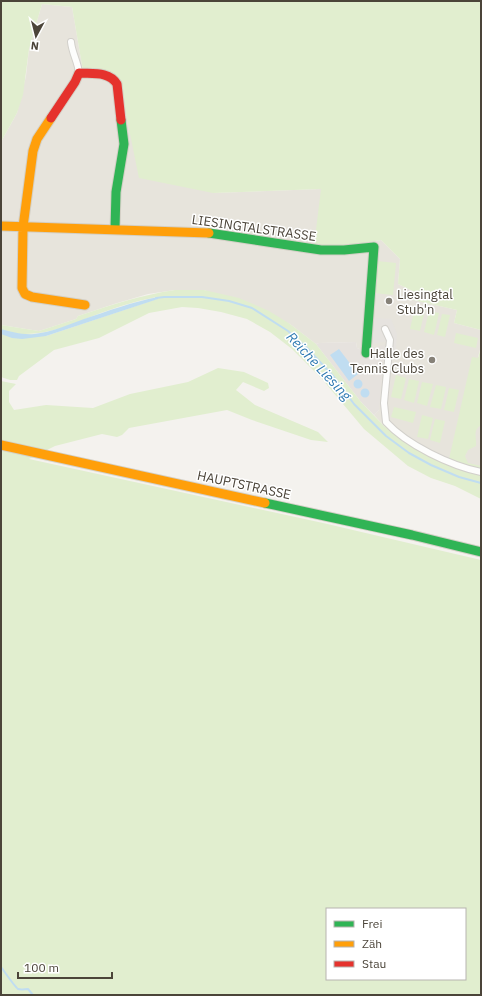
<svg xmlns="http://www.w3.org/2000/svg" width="482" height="996" font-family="'IBM Plex Sans',sans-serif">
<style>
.residential{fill:#e7e4dc}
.industrial{fill:#e6e2de}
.green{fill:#e1eecf;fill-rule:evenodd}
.parking{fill:#e6e3df}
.water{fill:#c0ddf1}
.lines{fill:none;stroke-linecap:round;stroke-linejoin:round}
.stream{stroke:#c0ddf1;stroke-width:2}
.street-casing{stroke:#d2d0cb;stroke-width:8}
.fast-casing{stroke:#d3cfc5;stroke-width:11}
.slow-casing{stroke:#d3cfc5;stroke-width:11}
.jam-casing{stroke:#d3cfc5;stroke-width:11}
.street{stroke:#fdfdfc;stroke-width:6}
.fast{stroke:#30b455;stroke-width:9}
.slow{stroke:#ff9f0a;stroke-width:9}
.jam{stroke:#e5322d;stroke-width:9}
.poi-dot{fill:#868178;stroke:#fff;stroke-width:1.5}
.labels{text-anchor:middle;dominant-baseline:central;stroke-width:3;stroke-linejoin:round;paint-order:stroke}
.street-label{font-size:13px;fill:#4b4439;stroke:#fff}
.poi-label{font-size:13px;fill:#4b4439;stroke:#fff;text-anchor:start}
.water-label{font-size:14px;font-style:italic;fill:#2e7ab2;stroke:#fff}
</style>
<rect width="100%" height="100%" fill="#f4f2ee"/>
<!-- residential -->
<path class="residential" d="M42 4 72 7 83 71 111 74 213 193 321 189 354 245 381 240 400 259 398 284 415 292 414 300 457 310 454 323 481 330V346L478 357 481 359V474L468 472 443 462 413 447 384 426 374 415 379 410 369 353 357 348 356 342 319 343 316 344 290 324 204 290H175L148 294 114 304 78 316 76 319 39 331 1 325V142L17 113 26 76 29 49Z"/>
<!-- industrial -->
<path class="industrial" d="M356 342 357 348 362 350 385 345 379 410 374 415 361 402 316 344 319 343Z"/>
<!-- green -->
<path class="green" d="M1 1H481V330L454 323 457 310 413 300 415 292 398 284 400 259 381 240C358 244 337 247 314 246L321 189 213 193 139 178 119 80 83 71 72 7 42 4 29 49 23 95 17 113 1 142Z
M377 261 396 263 393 295 374 293Z
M175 290H204L239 298 269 311 290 324 316 344 361 402 384 426 413 447 443 462 468 472 481 474V499L455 486 431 478 408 466 364 429 322 379 292 349 270 332 247 319 221 312 198 308 182 307 149 313 99 338 54 350 19 376 17 380H10L1 377V325L39 331 76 319 78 316C111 305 141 295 175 290ZM157 297V299L46 336 25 334C49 334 71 325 93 316 114 308 135 301 157 297Z
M415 307 425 310 420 331 410 329Z
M429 311 439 313 434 335 424 332Z
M442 314 450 315 445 337 437 335Z
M456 333 478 338 476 348 454 343Z
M481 347V425C472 431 477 437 476 446L468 450 465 456 468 463 481 466V469L471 468 449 459 472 357 478 358Z
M218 368 244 372 268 383 269 388 264 391 243 382 236 390 255 405 318 432 328 442 311 440 252 420 227 410 129 428 122 435 117 437 102 434 55 446 29 459 323 523 481 560V995H1V381L16 384 9 391V402L14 410 46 405 93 408 130 394 188 382ZM327 909H465V979H327Z
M396 375 406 378 401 399 391 397Z
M409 379 419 381 414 403 404 400Z
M422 382 433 384 427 406 417 403Z
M436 385 446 387 441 409 430 407Z
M449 388 459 390 454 412 444 410Z
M394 407 416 412 413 423 391 417Z
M422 415 433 418 428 439 417 437Z
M435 419 445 421 440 443 430 440Z"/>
<!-- parking -->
<path class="parking" d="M374 318 391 319 397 334 396 349 392 363H386L387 341 372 344Z"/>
<!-- water -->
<path class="water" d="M158 297V299L46 336 22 339 12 338 1 334V329C12 332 22 335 34 334 52 332 68 325 84 319 108 311 132 302 158 297Z
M339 349 358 374 349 381 330 355Z
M353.5 384a4.5 4.5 0 1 1 9 0a4.5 4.5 0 1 1-9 0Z
M360.5 393a4.5 4.5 0 1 1 9 0a4.5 4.5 0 1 1-9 0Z"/>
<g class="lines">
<!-- stream -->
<path class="stream" d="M156 298 164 297H202L229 301 252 308 288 331 306 347 334 377 354 404 386 436 409 453 431 465 459 477 481 483
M1 967C4 971 15 987 18 989 21 990 25 989 28 989L33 995"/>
<defs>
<path id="street" d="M71 42C72 53 78 62 79 73
M385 329 390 340 384 403 386 422C407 445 451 466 481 472"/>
<path id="fast" d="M115 229 116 192 124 144 121 120
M209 233 321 250H344L374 247 366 353
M265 503 412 535 481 552"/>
<path id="slow" d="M51 118 37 139 33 151 23 227 22 288 25 294 32 297 85 305
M1 226 209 233
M1 445 265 503"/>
<path id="jam" d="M51 118 75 82 79 73C92 74 109 71 117 84L121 120"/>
</defs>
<!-- street casing -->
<use href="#street" class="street-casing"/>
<!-- fast casing -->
<use href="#fast" class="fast-casing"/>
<!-- slow casing -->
<use href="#slow" class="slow-casing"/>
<!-- jam casing -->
<use href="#jam" class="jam-casing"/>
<!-- street -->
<use href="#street" class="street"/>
<!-- fast -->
<use href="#fast" class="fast"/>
<!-- slow -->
<use href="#slow" class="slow"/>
<!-- jam -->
<use href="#jam" class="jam"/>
</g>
<!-- markers -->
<g class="poi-dot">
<circle cx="389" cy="301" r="4"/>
<circle cx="432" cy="360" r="4"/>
</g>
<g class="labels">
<!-- street labels -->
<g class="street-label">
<text transform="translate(254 228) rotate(8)">LIESINGTALSTRASSE</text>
<text transform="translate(244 485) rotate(12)">HAUPTSTRASSE</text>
</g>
<!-- poi labels -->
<g class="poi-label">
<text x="397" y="294">Liesingtal<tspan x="397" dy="15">Stub'n</tspan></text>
<text x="424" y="353" text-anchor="end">Halle des<tspan x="424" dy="15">Tennis Clubs</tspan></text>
</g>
<!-- water labels -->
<g class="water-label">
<text transform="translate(319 366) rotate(47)">Reiche Liesing</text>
</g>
</g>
<!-- border -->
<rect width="482" height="996" fill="none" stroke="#4b4439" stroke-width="4"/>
<!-- legend -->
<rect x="326" y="908" width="140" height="72" fill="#ffffff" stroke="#b7b4b0"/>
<rect x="334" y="921" width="20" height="6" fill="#30b455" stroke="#b7b4b0"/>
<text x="362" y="928" font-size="12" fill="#4b4439">Frei</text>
<rect x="334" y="941" width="20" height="6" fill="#ff9f0a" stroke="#b7b4b0"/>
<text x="362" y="948" font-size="12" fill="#4b4439">Zäh</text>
<rect x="334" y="961" width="20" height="6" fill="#e5322d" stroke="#b7b4b0"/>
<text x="362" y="968" font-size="12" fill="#4b4439">Stau</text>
<!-- north arrow -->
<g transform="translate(36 36) rotate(187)" stroke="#ffffff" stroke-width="3" paint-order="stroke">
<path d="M0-3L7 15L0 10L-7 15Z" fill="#4b4439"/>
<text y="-6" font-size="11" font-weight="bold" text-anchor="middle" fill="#4b4439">N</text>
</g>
<!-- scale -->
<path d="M18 972v6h94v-6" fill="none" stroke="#4b4439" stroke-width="2"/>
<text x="24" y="972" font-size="12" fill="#4b4439" stroke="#ffffff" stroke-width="3" paint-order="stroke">100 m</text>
</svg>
